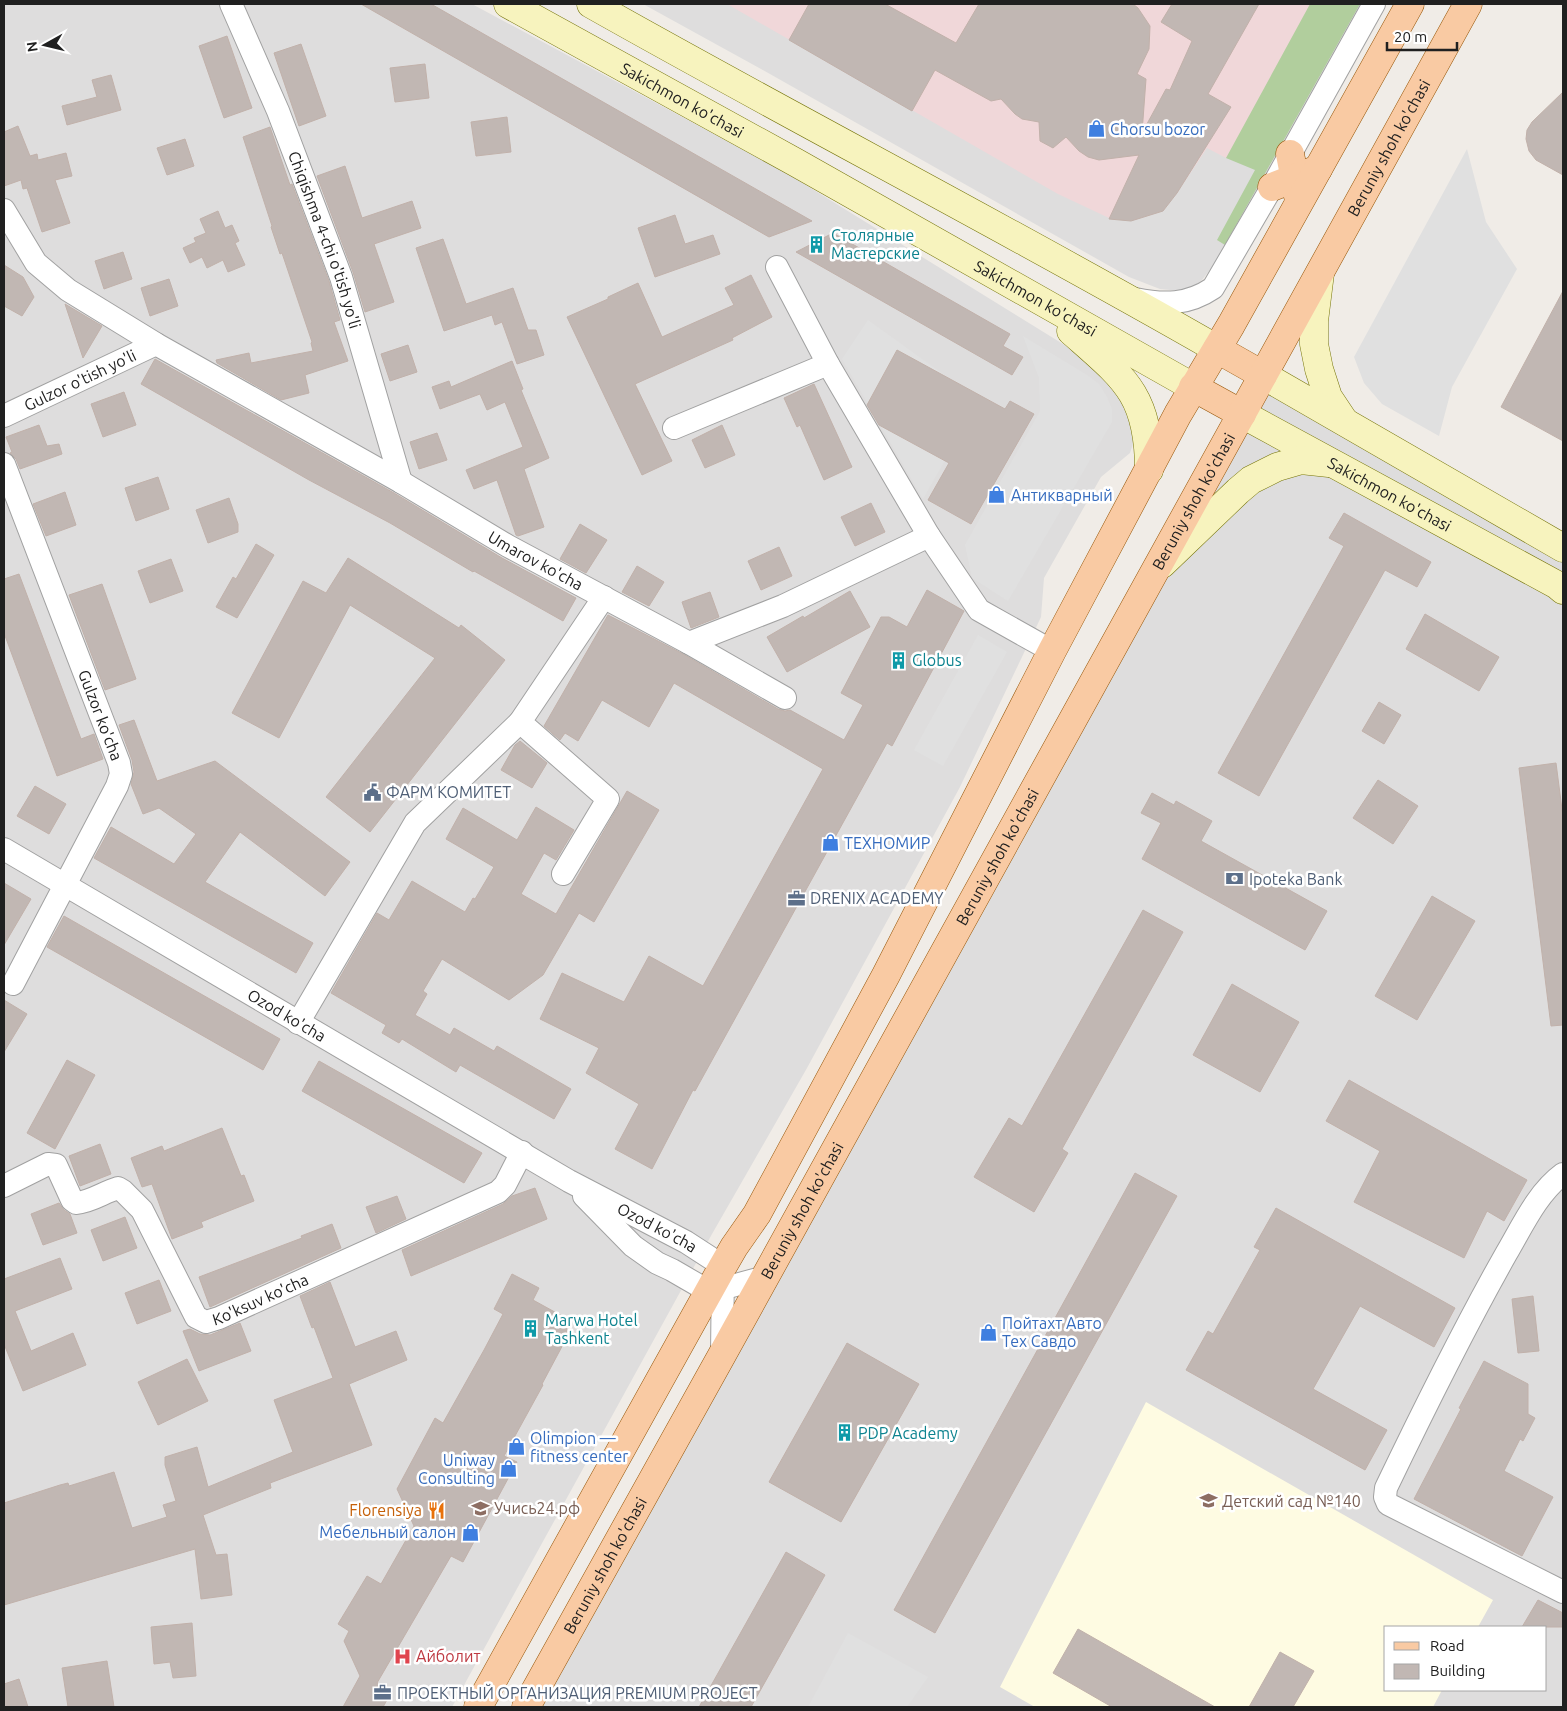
<svg xmlns="http://www.w3.org/2000/svg" width="1567" height="1711" font-family="Ubuntu,sans-serif">
<style>
.residential{fill:#dedddd;fill-rule:evenodd}
.commercial{fill:#f0d7d9}
.education{fill:#fefbe2}
.forest{fill:#b1ce9d}
.parking{fill:#e0e0e0}
.building{fill:#c1b7b3;stroke:#c1b1aa}
.lines{fill:none;stroke-linecap:round;stroke-linejoin:round}
.street-casing{stroke:#a1a1a1;stroke-width:24}
.secondary-casing{stroke:#757409;stroke-width:29}
.primary-casing{stroke:#965506;stroke-width:29}
.street{stroke:#fff;stroke-width:22}
.secondary{stroke:#f7f3be;stroke-width:28}
.primary{stroke:#f9caa3;stroke-width:28}
.labels{text-anchor:middle;dominant-baseline:central;stroke-width:5;stroke-linejoin:round;paint-order:stroke}
.street-label{font-size:16px;fill:#202020;stroke:#fff}
.shop-label{font-size:16px;fill:#366cbe;stroke:#fff;text-anchor:start}
.culture-label{font-size:16px;fill:#0d838f;stroke:#fff;text-anchor:start}
.service-label{font-size:16px;fill:#4e5e75;stroke:#fff;text-anchor:start}
.education-label{font-size:16px;fill:#785e54;stroke:#fff;text-anchor:start}
.food-label{font-size:16px;fill:#c56008;stroke:#fff;text-anchor:end}
.health-label{font-size:16px;fill:#be3a42;stroke:#fff;text-anchor:start}
</style>
<rect width="100%" height="100%" fill="#f0ece7"/>
<!-- residential -->
<path class="residential" d="M4 4H472L788 174 1092 362 1129 405 1134 441 1130 453 1101 477 1044 578 1041 617 960 787 807 1068 712 1234 452 1707H4Z
M643 4H1367L1213 266 1202 280 1193 287 1180 291 1160 289 1129 277 761 69Z
M1263 375 1563 548V1707H526ZM1386 1627H1546V1690H1386Z"/>
<!-- commercial -->
<path class="commercial" d="M727 4H1313L1234 151 1226 158 1207 148 1177 193 1163 211 1131 221 1109 218 1058 194Z"/>
<!-- education -->
<path class="education" d="M1146 1402 1493 1600 1478 1627H1386V1690H1442L1433 1707H1035L1000 1687Z"/>
<!-- forest -->
<path class="forest" d="M1310 4H1360L1225 245 1217 240 1255 170 1226 158Z"/>
<!-- parking -->
<path class="parking" d="M1467 149 1486 222 1517 269 1452 387 1439 436 1382 404 1364 383 1354 357Z
M868 320 979 400 923 499 842 359Z
M1023 336 1087 375 1099 384 1107 397 1112 409V422L1008 601 972 578 965 545 1040 411 1039 378Z
M978 635 1007 652 943 766 914 750Z
M848 1633 928 1677 907 1707H808Z"/>
<!-- building -->
<path class="building" d="M361 4H431L812 221 769 237Z
M809 4H885L956 43 979 4H1133L1138 8 1150 26 1149 49 1137 74 1146 79 1142 133 1166 89 1170 90 1192 41 1161 22 1172 4H1259L1208 94 1231 107 1177 193 1163 211 1131 221 1109 219 1139 155 1099 160 1088 157 1079 151 1066 137 1053 148 1040 141 1039 122 1022 119 1015 114 1001 99 991 101 935 70 912 111 789 40Z
M227 36 252 108 224 118 199 46Z
M301 44 326 116 299 126 274 53Z
M425 64 429 98 395 102 390 68Z
M111 75 121 110 67 125 62 106 97 97 92 80Z
M1563 92V175L1536 160 1529 151 1526 139 1527 130 1532 122Z
M507 117 511 152 476 156 471 122Z
M18 126 30 156 37 154 38 160 66 153 72 176 55 180 70 223 42 232 27 188 23 189 21 180 4 186V132Z
M270 127 290 185 292 184 329 281 340 320 334 322 348 361 305 375 309 393 281 400 217 363 216 360 249 353 251 363 313 351 311 343 312 342 282 253 280 254 271 227 272 226 243 137Z
M185 139 194 166 167 175 157 148Z
M345 166 362 218 412 201 421 228 374 244 394 302 365 312 353 272 317 176Z
M218 211 225 228 232 225 239 241 235 243 245 265 228 272 223 260 207 268 202 257 190 263 183 248 196 242 194 238 206 233 200 219Z
M675 215 685 244 713 235 720 254 655 277 638 228Z
M833 233 1010 334 1003 346 1023 357 1012 375 796 252Z
M443 239 466 304 513 288 528 330H536L544 355 517 364 502 322 495 325 492 315 444 331 416 248Z
M123 252 132 279 104 289 95 261Z
M4 265 23 277 34 297 22 316 4 306Z
M751 275 772 317 732 338 733 340 635 384 672 461 642 475 567 317 608 299V297L638 283 662 337 734 305 725 288Z
M169 279 178 306 150 316 141 288Z
M1563 291V441L1501 407Z
M65 304 102 326 83 358Z
M408 345 417 372 390 381 381 354Z
M897 350 1005 409 1010 401 1034 414 971 524 928 500 949 463 879 425 867 405Z
M155 359 394 493 502 558 576 598 563 621 474 571 473 572 390 523 309 480 141 384Z
M512 361 523 389 521 390 549 458 524 469 544 527 518 536 516 535 497 480 474 489 466 470 523 447 505 402 487 410 480 394 440 409 432 387 449 381 451 387Z
M814 384 852 467 824 480 800 425 797 427 784 398Z
M124 392 136 425 103 437 91 404Z
M39 425 47 446 59 444 62 454 20 469 16 459 10 453 12 452 6 437Z
M722 425 735 455 705 468 692 440Z
M437 433 447 460 419 469 410 442Z
M158 477 169 509 136 521 125 488Z
M65 492 76 525 46 536 33 504Z
M229 498 238 524V532L208 543 196 510Z
M871 503 885 532 855 546 841 517Z
M1344 513 1431 562 1417 587 1385 570 1259 796 1218 773 1344 546 1329 538Z
M580 524 607 540 586 573 560 559Z
M256 544 274 555 237 618 216 607 233 577 236 579Z
M779 547 792 576 761 590 748 561Z
M348 558 459 628 461 625 505 660 370 832 326 797 435 658 350 605 279 738 232 713 303 581 326 593Z
M171 559 183 591 150 603 138 571Z
M637 566 664 582 649 606 622 592Z
M19 574 81 739 94 734 103 759 57 776 4 633V579Z
M102 584 136 679 105 690 69 595Z
M927 590 964 611 892 746 887 743 695 1091 693 1090 652 1169 615 1149 639 1104 586 1073 599 1048 540 1019 562 973 624 1002 649 956 703 986 823 769 674 683 649 727 602 700 578 741 565 733 560 740 544 726 608 615 683 654 778 709 785 711 790 710 844 740 863 705 841 693 881 617H889L907 627Z
M850 591 870 627 787 672 767 637 803 616 804 618Z
M710 592 719 617 691 628 682 602Z
M1425 614 1499 657 1479 691 1406 649Z
M1379 702 1401 715 1384 744 1362 731Z
M134 720 157 781 215 761 350 862 325 896 240 832 205 882 313 943 296 973 94 858 111 827 174 864 196 834 159 808 143 814 131 784 134 772 132 760 119 725Z
M520 741 547 763 532 788 501 770 515 745Z
M1556 763 1563 817V1025L1551 1026 1519 768Z
M1378 780 1418 806 1393 844 1353 818Z
M35 786 66 804 49 834 17 816Z
M627 791 659 810 594 922 579 913 543 975 509 1000 442 959 423 991 427 994 415 1015 450 1035 454 1028 494 1051 497 1046 571 1089 554 1119 460 1065 456 1072 402 1039 399 1043 382 1033 386 1025 331 993 377 913 389 920 412 881 465 912 473 898 475 899 494 867 446 839 463 808 517 840 536 807 574 830 556 860 544 853 521 894 556 914Z
M1152 793 1174 805 1176 801 1212 821 1201 841 1327 911 1305 950 1142 859 1161 823 1141 813Z
M4 883 31 899 4 945Z
M1432 896 1475 921 1417 1020 1375 996Z
M1143 910 1183 932 1062 1149 1068 1153 1034 1212 974 1177 1009 1118 1022 1126Z
M64 916 280 1039 263 1070 47 947Z
M1232 984 1299 1022 1260 1092 1193 1055Z
M4 1000 27 1014 4 1052Z
M67 1060 95 1075 55 1149 27 1133Z
M319 1061 482 1153 464 1183 302 1091Z
M1349 1080 1527 1180 1504 1221 1487 1211 1464 1258 1354 1202 1380 1151 1326 1121Z
M222 1128 241 1176 244 1175 254 1201 201 1222 203 1227 172 1239 152 1184 142 1187 131 1158 162 1146 164 1151Z
M100 1144 111 1174 80 1186 69 1156Z
M1135 1173 1177 1196 935 1633 894 1610Z
M535 1188 547 1219 411 1276 402 1250 503 1204 512 1196Z
M397 1196 406 1219 376 1233 366 1207Z
M59 1203 64 1210 70 1214 77 1233 43 1245 31 1214Z
M1276 1208 1455 1308 1434 1347 1360 1306 1313 1389 1387 1430 1365 1470 1186 1370 1208 1331 1213 1334 1260 1250 1254 1247Z
M125 1217 137 1248 103 1261 91 1230Z
M332 1224 341 1248 210 1307 199 1277 302 1238 301 1236Z
M60 1258 72 1289 15 1311 31 1351 73 1333 86 1365 23 1391 4 1344V1279Z
M512 1274 539 1288 533 1300 562 1316 567 1327 566 1339 542 1384 543 1385 504 1456 517 1462 463 1562 451 1556 377 1683 392 1691 383 1707H343L360 1676 344 1641 349 1631 338 1624 367 1576 381 1584 414 1526 397 1489 435 1418 443 1423 484 1350 503 1314 494 1309Z
M159 1280 171 1311 137 1324 125 1293Z
M330 1282 355 1347 396 1331 407 1360 349 1384 372 1445 270 1483 271 1488 203 1515 216 1555 227 1554 232 1595 201 1599 195 1549 4 1605V1503L60 1485 68 1483 69 1486 114 1472 132 1528 167 1517 163 1505 176 1501 165 1465V1457L197 1447 208 1487 293 1452 274 1400 333 1378 314 1327 312 1328 300 1296Z
M1533 1296 1539 1351 1518 1353 1512 1299Z
M240 1323 251 1351 199 1371 183 1331 190 1329 200 1334 210 1335Z
M847 1343 919 1384 841 1522 769 1482Z
M187 1359 208 1401 158 1425 138 1382Z
M1484 1361 1528 1384V1414L1535 1418 1523 1441 1520 1439 1504 1471 1553 1497 1522 1556 1414 1499 1461 1409 1459 1408Z
M786 1552 825 1575 751 1707H699Z
M1538 1600 1563 1613V1627H1522Z
M192 1623 196 1676 173 1678 170 1662 154 1664 151 1627Z
M1078 1629 1215 1707H1112L1053 1673Z
M1280 1652 1314 1671 1293 1707H1249Z
M107 1661 114 1707H68L62 1668Z
M19 1679 28 1707H4V1684Z"/>
<g class="lines">
<defs>
<g id="street">
<path id="s1" d="M231 4 278 111 341 277 401 482"/>
<path id="s2" d="M4 210 36 263 68 290 156 344 401 482 508 546 689 643 785 698"/>
<path d="M777 267 828 364 929 536 979 610 1052 651"/>
<path d="M1135 299C1164 305 1188 305 1213 288L1272 187 1374 4"/>
<path id="s3" d="M4 416 156 344"/>
<path d="M674 428 828 364"/>
<path id="s4" d="M4 464 119 763 121 774 117 786 13 984"/>
<path d="M689 643 783 606 929 536"/>
<path id="s5" d="M4 849 569 1181 686 1242 723 1266 722 1355"/>
<path d="M563 874 608 799 520 722 604 597"/>
<path d="M298 1023 415 823 520 722"/>
<path d="M1563 1174C1537 1193 1522 1227 1506 1254 1463 1330 1424 1409 1386 1488L1385 1497 1388 1504 1563 1592"/>
<path id="s6" d="M4 1186 48 1164 56 1165 72 1200 76 1203C91 1202 104 1192 118 1188L123 1191 142 1210 196 1317 206 1322 219 1318 498 1192 505 1185 522 1152"/>
<path d="M584 1196 633 1246 657 1263 672 1270 710 1292 765 1277"/>
</g>
<g id="secondary">
<path id="s7" d="M508 4 795 162 1193 387"/>
<path d="M591 4C798 121 1010 230 1217 349"/>
<path d="M1320 273 1314 321V344L1319 369 1328 397 1344 421"/>
<path d="M1071 331C1124 378 1149 394 1149 470"/>
<path d="M1263 375 1563 548"/>
<path id="s8" d="M1242 414 1557 585 1563 590"/>
<path d="M1162 564 1238 491 1251 480 1277 467 1301 460 1329 463"/>
</g>
<g id="primary">
<path d="M1290 154 1298 196"/>
<path d="M1272 187 1318 169"/>
<path d="M1217 349 1263 375"/>
<path d="M1193 387 1242 414"/>
<path d="M478 1707 723 1266 734 1247 757 1214 886 975 1052 651 1178 414 1231 325 1410 4"/>
<path id="s9" d="M526 1707 722 1355 1468 4"/>
</g>
</defs>
<!-- street casing -->
<use href="#street" class="street-casing"/>
<!-- secondary casing -->
<use href="#secondary" class="secondary-casing"/>
<!-- primary casing -->
<use href="#primary" class="primary-casing"/>
<!-- street -->
<use href="#street" class="street"/>
<!-- secondary -->
<use href="#secondary" class="secondary"/>
<!-- primary -->
<use href="#primary" class="primary"/>
</g>
<!-- icons -->
<defs>
<symbol id="shop-bare" viewBox="-9 -9 18 18"><path d="M-5-2.5h2.3a2.7 3.5 0 0 1 5.4 0H5L5.5 6h-11ZM-1.5-2.5h3a1.5 2.3 0 0 0-3 0Z" fill="#3f7fe0" stroke="#fff" stroke-width="2.5" paint-order="stroke"/></symbol>
<symbol id="building-bare" viewBox="-9 -9 18 18"><path d="M-4-6H4V6H1V3H-1V6H-4ZM-2.5-4.3h1.7v1.8h-1.7ZM.8-4.3h1.7v1.8H.8ZM-2.5-1h1.7V.8h-1.7ZM.8-1h1.7V.8H.8Z" fill="#0f9aa8" stroke="#fff" stroke-width="2.5" paint-order="stroke"/></symbol>
<symbol id="civic-bare" viewBox="-9 -9 18 18"><path d="M-.6-6.5H3V-4.5H.6V-3L4-1V1h2V6H-6V1h2V-1L-.6-3ZM-1.2 2.5V6h2.4V2.5Z" fill="#5c6f8a" stroke="#fff" stroke-width="2.5" paint-order="stroke"/></symbol>
<symbol id="bank-bare" viewBox="-9 -9 18 18"><path d="M-6-4H6V4H-6ZM0-2.3a2.3 2.3 0 1 0 0 4.6a2.3 2.3 0 1 0 0-4.6Z" fill="#5c6f8a" stroke="#fff" stroke-width="2.5" paint-order="stroke"/></symbol>
<symbol id="office-bare" viewBox="-9 -9 18 18"><path d="M-6-3h4V-5.5h4V-3h4V5H-6ZM-1-4.5V-3h2v-1.5ZM-6 0V1H6V0Z" fill="#5c6f8a" stroke="#fff" stroke-width="2.5" paint-order="stroke"/></symbol>
<symbol id="school-bare" viewBox="-9 -9 18 18"><path d="M0-5L7-2L0 1L-7-2ZM-4 1L0 2.5L4 1V4Q0 6-4 4Z" fill="#8d6e63" stroke="#fff" stroke-width="2.5" paint-order="stroke"/></symbol>
<symbol id="university-bare" viewBox="-9 -9 18 18"><path d="M0-5L7-2L0 1L-7-2ZM-4 1L0 2.5L4 1V4Q0 6-4 4Z" fill="#8d6e63" stroke="#fff" stroke-width="2.5" paint-order="stroke"/></symbol>
<symbol id="restaurant-bare" viewBox="-9 -9 18 18"><path d="M-5-6h1v4h1v-4h1v4h1v-4h1v5L-1.5 .5V6h-2V.5L-5-1ZM5-6V6H3V1.5H1.5Q1.5-4 5-6Z" fill="#e8710a" stroke="#fff" stroke-width="2.5" paint-order="stroke"/></symbol>
<symbol id="hospital-bare" viewBox="-9 -9 18 18"><path d="M-5-5h3v3.5h4V-5h3V5h-3V1.5h-4V5h-3Z" fill="#e0444e" stroke="#fff" stroke-width="2.5" paint-order="stroke"/></symbol>
</defs>
<g fill-rule="evenodd">
<use href="#shop-bare" x="1084" y="116" width="25" height="25"/>
<use href="#building-bare" x="804" y="232" width="25" height="25"/>
<use href="#shop-bare" x="984" y="482" width="25" height="25"/>
<use href="#building-bare" x="886" y="648" width="25" height="25"/>
<use href="#civic-bare" x="360" y="780" width="25" height="25"/>
<use href="#shop-bare" x="818" y="830" width="25" height="25"/>
<use href="#bank-bare" x="1222" y="866" width="25" height="25"/>
<use href="#office-bare" x="784" y="886" width="25" height="25"/>
<use href="#building-bare" x="518" y="1316" width="25" height="25"/>
<use href="#shop-bare" x="976" y="1320" width="25" height="25"/>
<use href="#building-bare" x="832" y="1420" width="25" height="25"/>
<use href="#shop-bare" x="504" y="1434" width="25" height="25"/>
<use href="#shop-bare" x="496" y="1456" width="25" height="25"/>
<use href="#school-bare" x="1196" y="1488" width="25" height="25"/>
<use href="#university-bare" x="468" y="1496" width="25" height="25"/>
<use href="#restaurant-bare" x="424" y="1498" width="25" height="25"/>
<use href="#shop-bare" x="458" y="1520" width="25" height="25"/>
<use href="#hospital-bare" x="390" y="1644" width="25" height="25"/>
<use href="#office-bare" x="370" y="1680" width="25" height="25"/>
</g>
<g class="labels">
<!-- street labels -->
<g class="street-label">
<text stroke="none"><textPath href="#s7" startOffset="199">Sakichmon ko'chasi</textPath></text>
<text stroke="none"><textPath href="#s9" startOffset="1782">Beruniy shoh ko'chasi</textPath></text>
<text stroke="none"><textPath href="#s1" startOffset="254">Chiqishma 4-chi o'tish yo'li</textPath></text>
<text stroke="none"><textPath href="#s7" startOffset="604">Sakichmon ko'chasi</textPath></text>
<text stroke="none"><textPath href="#s3" startOffset="84">Gulzor o'tish yo'li</textPath></text>
<text stroke="none"><textPath href="#s8" startOffset="168">Sakichmon ko'chasi</textPath></text>
<text stroke="none"><textPath href="#s9" startOffset="1378">Beruniy shoh ko'chasi</textPath></text>
<text stroke="none"><textPath href="#s2" startOffset="644">Umarov ko'cha</textPath></text>
<text stroke="none"><textPath href="#s4" startOffset="269">Gulzor ko'cha</textPath></text>
<text stroke="none"><textPath href="#s9" startOffset="972">Beruniy shoh ko'chasi</textPath></text>
<text stroke="none"><textPath href="#s5" startOffset="328">Ozod ko'cha</textPath></text>
<text stroke="none"><textPath href="#s9" startOffset="568">Beruniy shoh ko'chasi</textPath></text>
<text stroke="none"><textPath href="#s5" startOffset="755">Ozod ko'cha</textPath></text>
<text stroke="none"><textPath href="#s6" startOffset="368">Ko'ksuv ko'cha</textPath></text>
<text stroke="none"><textPath href="#s9" startOffset="162">Beruniy shoh ko'chasi</textPath></text>
</g>
<!-- shop labels -->
<g class="shop-label">
<text x="1110" y="129">Chorsu bozor</text>
<text x="1011" y="495">Антикварный</text>
<text x="844" y="843">ТЕХНОМИР</text>
<text x="1002" y="1323">Пойтахт Авто<tspan x="1002" dy="18">Тех Савдо</tspan></text>
<text x="530" y="1438">Olimpion —<tspan x="530" dy="18">fitness center</tspan></text>
<text x="495" y="1460" text-anchor="end">Uniway<tspan x="495" dy="18">Consulting</tspan></text>
<text x="456" y="1532" text-anchor="end">Мебельный салон</text>
</g>
<!-- culture labels -->
<g class="culture-label">
<text x="831" y="235">Столярные<tspan x="831" dy="18">Мастерские</tspan></text>
<text x="912" y="660">Globus</text>
<text x="545" y="1320">Marwa Hotel<tspan x="545" dy="18">Tashkent</tspan></text>
<text x="858" y="1433">PDP Academy</text>
</g>
<!-- service labels -->
<g class="service-label">
<text x="386" y="792">ФАРМ КОМИТЕТ</text>
<text x="1249" y="879">Ipoteka Bank</text>
<text x="810" y="898">DRENIX ACADEMY</text>
<text x="397" y="1693">ПРОЕКТНЫЙ ОРГАНИЗАЦИЯ PREMIUM PROJECT</text>
</g>
<!-- education labels -->
<g class="education-label">
<text x="1222" y="1501">Детский сад №140</text>
<text x="494" y="1508">Учись24.рф</text>
</g>
<!-- food labels -->
<g class="food-label">
<text x="422" y="1510">Florensiya</text>
</g>
<!-- health labels -->
<g class="health-label">
<text x="416" y="1656">Айболит</text>
</g>
</g>
<!-- border -->
<rect width="1567" height="1711" fill="none" stroke="#202020" stroke-width="10"/>
<!-- legend -->
<rect x="1384" y="1626" width="162" height="65" fill="#ffffff" stroke="#a6a6a6"/>
<rect x="1394" y="1642" width="25" height="8" fill="#f9caa3" stroke="#a6a6a6"/>
<text x="1430" y="1651" font-size="15" fill="#202020">Road</text>
<rect x="1394" y="1664" width="25" height="15" fill="#c1b7b3" stroke="#a6a6a6"/>
<text x="1430" y="1676" font-size="15" fill="#202020">Building</text>
<!-- north arrow -->
<g transform="translate(45 45) rotate(262)" stroke="#ffffff" stroke-width="4" paint-order="stroke">
<path d="M0-4L9 19L0 12L-9 19Z" fill="#202020"/>
<text y="-8" font-size="14" font-weight="bold" text-anchor="middle" fill="#202020">N</text>
</g>
<!-- scale -->
<path d="M1387 42v8h70v-8" fill="none" stroke="#202020" stroke-width="2.5"/>
<text x="1394" y="42" font-size="15" fill="#202020" stroke="#ffffff" stroke-width="4" paint-order="stroke">20 m</text>
</svg>
